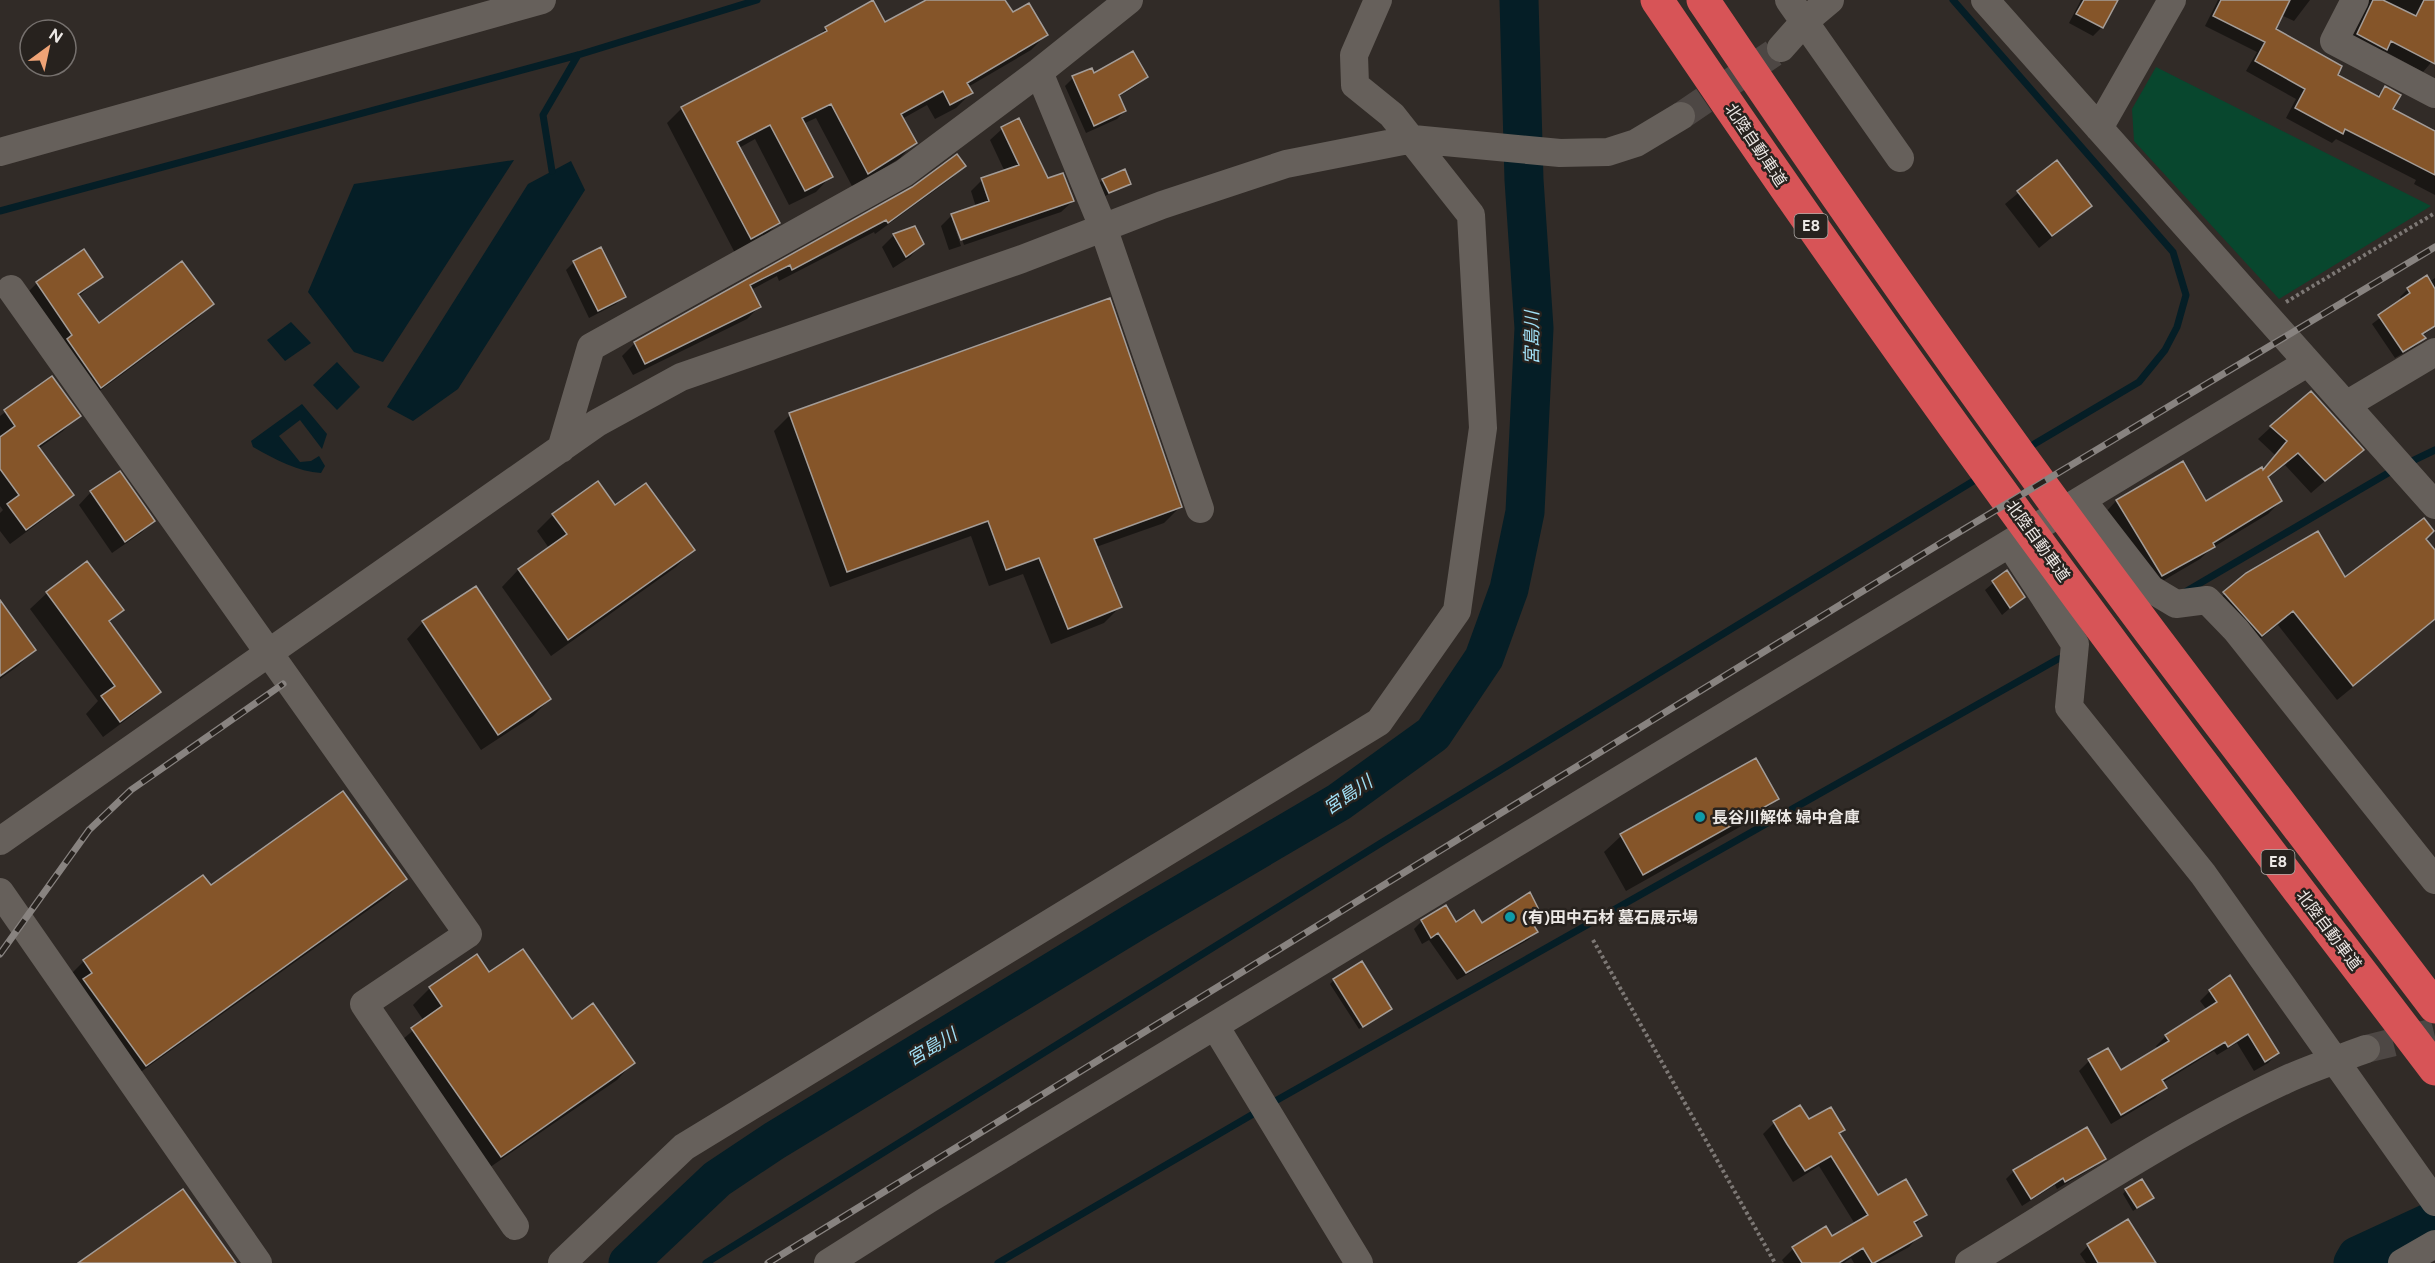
<svg xmlns="http://www.w3.org/2000/svg" width="2435" height="1263" font-family="Figtree,'Noto Sans JP',sans-serif">
<style>
.grass{fill:#08472e}
.water{fill:#051e26}
.shadow{fill:#0007}
.lines{fill:none;stroke-linecap:round;stroke-linejoin:round}
.stream{stroke:#051e26;stroke-width:7}
.river{stroke:#051e26;stroke-width:39}
.building{fill:#855529;stroke:#a49d98;stroke-width:1.5}
.minor-tunnel{stroke:#4d4744;stroke-width:28;stroke-dasharray:28 14;stroke-linecap:butt}
.path{stroke:#7d7875;stroke-width:4;stroke-dasharray:3 3;stroke-linecap:butt}
.minor{stroke:#66605b;stroke-width:28}
.highway{stroke:#d75457;stroke-width:33}
.rail-casing{stroke:#888380;stroke-width:7}
.rail{stroke:#27221e;stroke-width:4.5;stroke-dasharray:14;stroke-linecap:butt}
.culture-dot{fill:#0f9aa8;stroke:#27221e;stroke-width:2}
.labels{text-anchor:middle;dominant-baseline:central;stroke-width:5;stroke-linejoin:round;paint-order:stroke}
.shield{fill:#27221e;stroke:#b1ada9;stroke-width:1.5}
.shield-label{font-size:15px;font-weight:bold;fill:#ece8e5}
.street-label{font-size:16px;fill:#ece8e5;stroke:#27221e}
.poi-label{font-size:16px;font-weight:bold;fill:#ece8e5;stroke:#27221e;text-anchor:start}
.water-label{font-size:18px;font-style:italic;fill:#a1e0f6;stroke:#27221e}
</style>
<rect width="100%" height="100%" fill="#312b27"/>
<!-- grass -->
<path class="grass" d="M2156 67 2431 206 2279 299 2134 141 2132 109Z"/>
<!-- water -->
<path class="water" d="M514 160 383 362 354 352 308 292 354 184Z
M571 161 585 190 458 389 413 421 387 407 528 184Z
M291 322 311 343 285 361 267 340Z
M337 362 360 387 337 410 313 385Z
M302 404 327 434 322 449 300 420 279 436 300 462 311 461 319 456 325 466 321 473C298 472 274 459 253 447L251 441Z"/>
<!-- shadow -->
<path class="shadow" d="M929 0H1004L1012 14 1047 34 1031 50 968 87 971 93 956 108 935 119 927 105 902 119 915 142 900 158 853 188 816 118 803 124 831 176 816 192 789 205 755 139 739 148 778 223 763 238 735 253 667 123 682 108 817 38 826 28 885 24Z
M2081 0H2116L2102 27 2093 36 2069 23Z
M2218 0H2310L2294 21 2281 15 2274 29 2335 75 2376 97 2385 88 2391 109 2435 133V195L2414 184 2416 180 2336 139 2332 143 2286 118 2296 99 2246 71 2257 52 2205 26Z
M2369 0H2435V58L2423 72 2384 51 2376 58 2349 44Z
M1093 75 1146 77 1138 85 1118 97 1125 111 1117 119 1086 133 1065 86 1073 78Z
M1019 120 1047 179 1073 201 1061 212 964 245 955 219H952L961 246 949 250 941 226 952 215 976 207 971 191 982 180 1005 172 990 140 1002 129Z
M2056 162 2090 206 2039 248 2005 204Z
M964 166 952 178 875 234 874 232 779 281 777 276 751 290 759 307 747 319 633 375 622 356 635 343 913 189Z
M1103 180 1130 184 1105 196 1099 183Z
M894 235 922 244 910 257 893 268 882 247Z
M83 251 101 277 78 297 98 325 212 304 197 319 86 401 22 298 37 283Z
M574 262 624 296 616 304 589 318 566 270Z
M2426 278 2429 282 2435 278V327L2422 336 2424 338 2416 346 2395 358 2372 324 2402 301 2400 297 2408 289Z
M52 378 79 415 63 431 38 449 72 495 56 510 10 544 0 531V513L3 510 0 506V416Z
M790 415 1180 507 1164 523 1096 547 1120 607 1104 623 1051 644 1023 574 989 586 971 536 830 587 774 431Z
M2271 427 2361 450 2311 493 2285 465 2267 479 2281 501 2268 514 2212 548 2200 559 2149 589 2104 514 2116 501 2183 463 2205 503 2262 471 2275 455 2258 439Z
M91 492 153 521 141 533 112 553 79 505Z
M615 507 693 550 676 567 551 656 502 587 518 570 549 548 537 531 553 515Z
M2424 539 2435 552V620L2337 700 2278 625 2246 650 2209 608 2247 574 2345 579Z
M2006 572 2023 597 2002 615 1985 590Z
M47 593 122 610 109 623 159 691 142 708 103 737 86 714 98 701 30 609Z
M0 603 34 650 18 666 0 679Z
M423 622 550 699 533 716 481 750 407 639Z
M1777 798 1761 815 1626 891 1604 852 1621 836Z
M203 877 210 888 405 879 388 896 128 1081 67 978 84 961Z
M1538 909 1528 918 1537 932 1528 940 1457 980 1429 940 1422 944 1414 929 1422 921 1481 925Z
M476 956 489 974 571 1021 633 1063 617 1080 483 1172 395 1046 424 1021 413 1005 430 988Z
M1334 980 1386 1012 1359 1029 1330 984Z
M2210 991 2278 1053 2268 1063 2254 1071 2237 1043 2217 1055 2214 1051 2162 1083 2165 1088 2155 1098 2111 1124 2079 1071 2089 1061 2107 1050 2121 1072 2158 1050 2156 1046 2166 1036 2207 1010 2200 1001Z
M1808 1122 1843 1130 1838 1134 1878 1197 1925 1215 1914 1226 1920 1235 1909 1247 1880 1263H1854L1851 1258 1844 1263H1784L1782 1260 1793 1249 1826 1228 1831 1238 1855 1224 1819 1166 1793 1182 1763 1134 1774 1123Z
M2087 1129 2104 1158 2096 1166 2057 1189 2055 1185 2022 1206 2006 1179 2014 1171Z
M2126 1190 2148 1201 2133 1211 2123 1194Z
M2128 1221 2154 1263H2086L2080 1254 2088 1246Z"/>
<g class="lines">
<!-- stream -->
<path class="stream" d="M1953 0 2173 252 2186 295 2177 327 2165 350 2139 382 2026 449
M552 171 543 115 578 55
M0 211 578 55 757 0
M2408 463 2435 450
M2185 592 2395 469
M1270 1104 2058 659 2068 656
M706 1263 1381 843 1980 477
M998 1263 1260 1110
M2339 1263 2357 1256"/>
<!-- river -->
<path class="river" d="M628 1263 717 1179 774 1141 1138 920 1339 802 1433 734 1484 658 1509 589 1525 512 1534 328 1524 180 1519 0
M2353 1263 2357 1256 2435 1220"/>
</g>
<!-- building -->
<path class="building" d="M873 0 885 22 926 0H1005L1013 12 1029 3 1048 35 967 83 973 93 950 105 943 91 901 114 917 143 868 174 831 104 802 118 833 177 805 191 770 125 737 142 780 223 751 239 681 107 827 31 825 27Z
M2084 0H2118L2103 28 2076 14Z
M2221 0H2290L2276 29 2342 66 2338 75 2379 97 2385 86 2401 95 2393 109 2435 131V175L2345 129 2343 134 2295 108 2305 89 2255 61 2265 42 2213 16Z
M2373 0H2383L2416 16 2424 0H2435V64L2391 41 2387 50 2357 34Z
M1133 51 1148 77 1119 95 1126 111 1094 126 1072 76 1092 68 1094 73Z
M1019 118 1048 178 1063 173 1074 201 961 240 951 214 989 201 981 178 1019 165 1001 127Z
M957 154 966 166 888 223 886 220 792 270 790 265 750 285 761 307 645 364 634 342 912 187Z
M2057 160 2092 206 2052 236 2017 191Z
M1125 169 1131 184 1109 193 1102 179Z
M915 226 924 244 906 257 893 234Z
M601 247 626 297 598 311 573 261Z
M84 249 103 277 78 294 99 323 182 261 214 304 101 388 67 339 72 335 36 282Z
M2427 275 2435 289V326L2422 334 2426 338 2403 352 2378 315 2410 293 2407 288Z
M1110 298 1182 507 1094 539 1122 607 1068 629 1039 558 1006 570 988 521 847 572 789 413Z
M52 376 81 416 38 446 74 495 26 530 7 504 19 495 0 469V437L15 426 4 410Z
M2311 391 2364 450 2325 481 2298 453 2268 477 2282 501 2213 543 2215 547 2162 576 2116 500 2183 461 2206 501 2262 467 2263 470 2287 441 2270 426Z
M120 471 155 521 125 542 90 491Z
M598 481 615 505 646 483 695 550 568 640 518 569 567 534 552 514Z
M2424 518 2434 531 2426 539 2435 550V619L2353 686 2293 611 2262 636 2223 592 2246 573 2318 531 2345 577Z
M87 561 124 610 109 621 161 692 120 722 101 696 115 686 46 592Z
M2007 570 2025 597 2010 608 1992 581Z
M476 586 551 699 498 735 422 621Z
M0 600 36 650 0 676Z
M1756 758 1779 799 1643 875 1620 834Z
M343 791 407 879 146 1066 83 979 92 973 83 960 203 875 211 885Z
M1530 892 1539 910 1528 916 1538 932 1466 973 1438 933 1431 938 1421 920 1446 905 1456 922 1474 910 1482 923Z
M523 949 572 1019 593 1003 635 1063 501 1157 411 1028 442 1006 429 987 477 954 489 972Z
M1362 961 1392 1009 1363 1027 1333 979Z
M2230 975 2279 1053 2265 1062 2248 1034 2228 1047 2225 1042 2162 1080 2167 1088 2121 1115 2088 1059 2108 1048 2121 1070 2169 1041 2165 1035 2217 1002 2209 990Z
M1800 1105 1809 1119 1831 1107 1845 1130 1839 1133 1878 1195 1906 1179 1927 1215 1914 1222 1922 1236 1874 1263H1872L1863 1248 1839 1263H1802L1792 1247 1826 1226 1832 1236 1868 1215 1831 1156 1805 1171 1787 1144 1773 1121Z
M2087 1127 2106 1159 2065 1182 2063 1178 2031 1199 2013 1170Z
M2142 1179 2154 1198 2137 1208 2125 1189Z
M183 1189 236 1263H78Z
M2128 1219 2156 1263H2098L2087 1244Z"/>
<g class="lines">
<!-- minor-tunnel -->
<path class="minor-tunnel" d="M1681 116 1781 48
M2366 1049 2435 1032"/>
<!-- path -->
<path class="path" d="M2286 302 2435 213
M1593 940 1775 1263"/>
<!-- minor -->
<path class="minor" d="M1789 0 1900 158
M1985 0 2435 505
M2355 0 2334 41 2435 94
M1781 48 1805 21 1830 0
M1039 72 1103 227 1200 509
M2099 128 2172 0
M0 152 542 0
M11 289 468 934 364 1004 515 1226
M2346 405 2435 352
M561 449 591 347 904 173 1039 72 1129 0
M2082 500 2151 589 2176 604 2207 600 2236 630 2435 880
M2010 544 2075 644 2069 707 2203 874 2435 1202
M0 841 597 423 681 377 1022 259 1162 205 1286 164 1413 139 1560 153 1608 152 1636 143 1681 116
M0 892 258 1263
M1215 1026 1359 1263
M562 1263 684 1147 1379 722 1457 611 1483 428 1471 215 1392 115 1355 85 1354 55 1378 0
M828 1263 929 1199 2307 363
M1969 1263C2073 1200 2175 1131 2285 1080 2311 1068 2339 1059 2366 1049
M2402 1263 2435 1244"/>
<!-- highway -->
<path class="highway" d="M1657 0C1807 222 1962 441 2122 656 2225 795 2331 932 2435 1069
M1703 0C1847 214 1996 426 2151 633 2245 758 2340 882 2435 1007"/>
<defs>
<path id="rail" d="M0 954 89 830 131 790 283 684
M768 1263 1941 543 2435 247"/>
</defs>
<!-- rail casing -->
<use href="#rail" class="rail-casing"/>
<!-- rail -->
<use href="#rail" class="rail"/>
</g>
<!-- markers -->
<g class="culture-dot">
<circle cx="1700" cy="817" r="6"/>
<circle cx="1510" cy="917" r="6"/>
</g>
<g class="labels">
<!-- shield labels -->
<g class="shield">
<rect x="1794.5" y="214" width="33" height="24" rx="4.5"/>
<rect x="2261.5" y="850" width="33" height="24" rx="4.5"/>
</g>
<g class="shield-label">
<text x="1811" y="226">E8</text>
<text x="2278" y="862">E8</text>
</g>
<!-- street labels -->
<g class="street-label">
<text transform="translate(1756 145) rotate(56)">北陸自動車道</text>
<text transform="translate(2038 541) rotate(54)">北陸自動車道</text>
<text transform="translate(2329 930) rotate(53)">北陸自動車道</text>
</g>
<!-- poi labels -->
<g class="poi-label">
<text x="1712" y="817">長谷川解体 婦中倉庫</text>
<text x="1522" y="917">(有)田中石材 墓石展示場</text>
</g>
<!-- water labels -->
<g class="water-label">
<text transform="translate(1532 338) rotate(-90)">宮島川</text>
<text transform="translate(1348 795) rotate(-34)">宮島川</text>
<text transform="translate(932 1047) rotate(-31)">宮島川</text>
</g>
</g>
<!-- north arrow -->
<g transform="translate(48 48) rotate(33)"><circle r="28" fill="#27221e" stroke="#76716e" stroke-width="1.5"/>
<path d="M0-4.5L10 22L0 15L-10 22Z" fill="#efa376"/>
<text y="-9" font-size="16" font-weight="bold" text-anchor="middle" fill="#ece8e5">N</text>
</g>
</svg>
